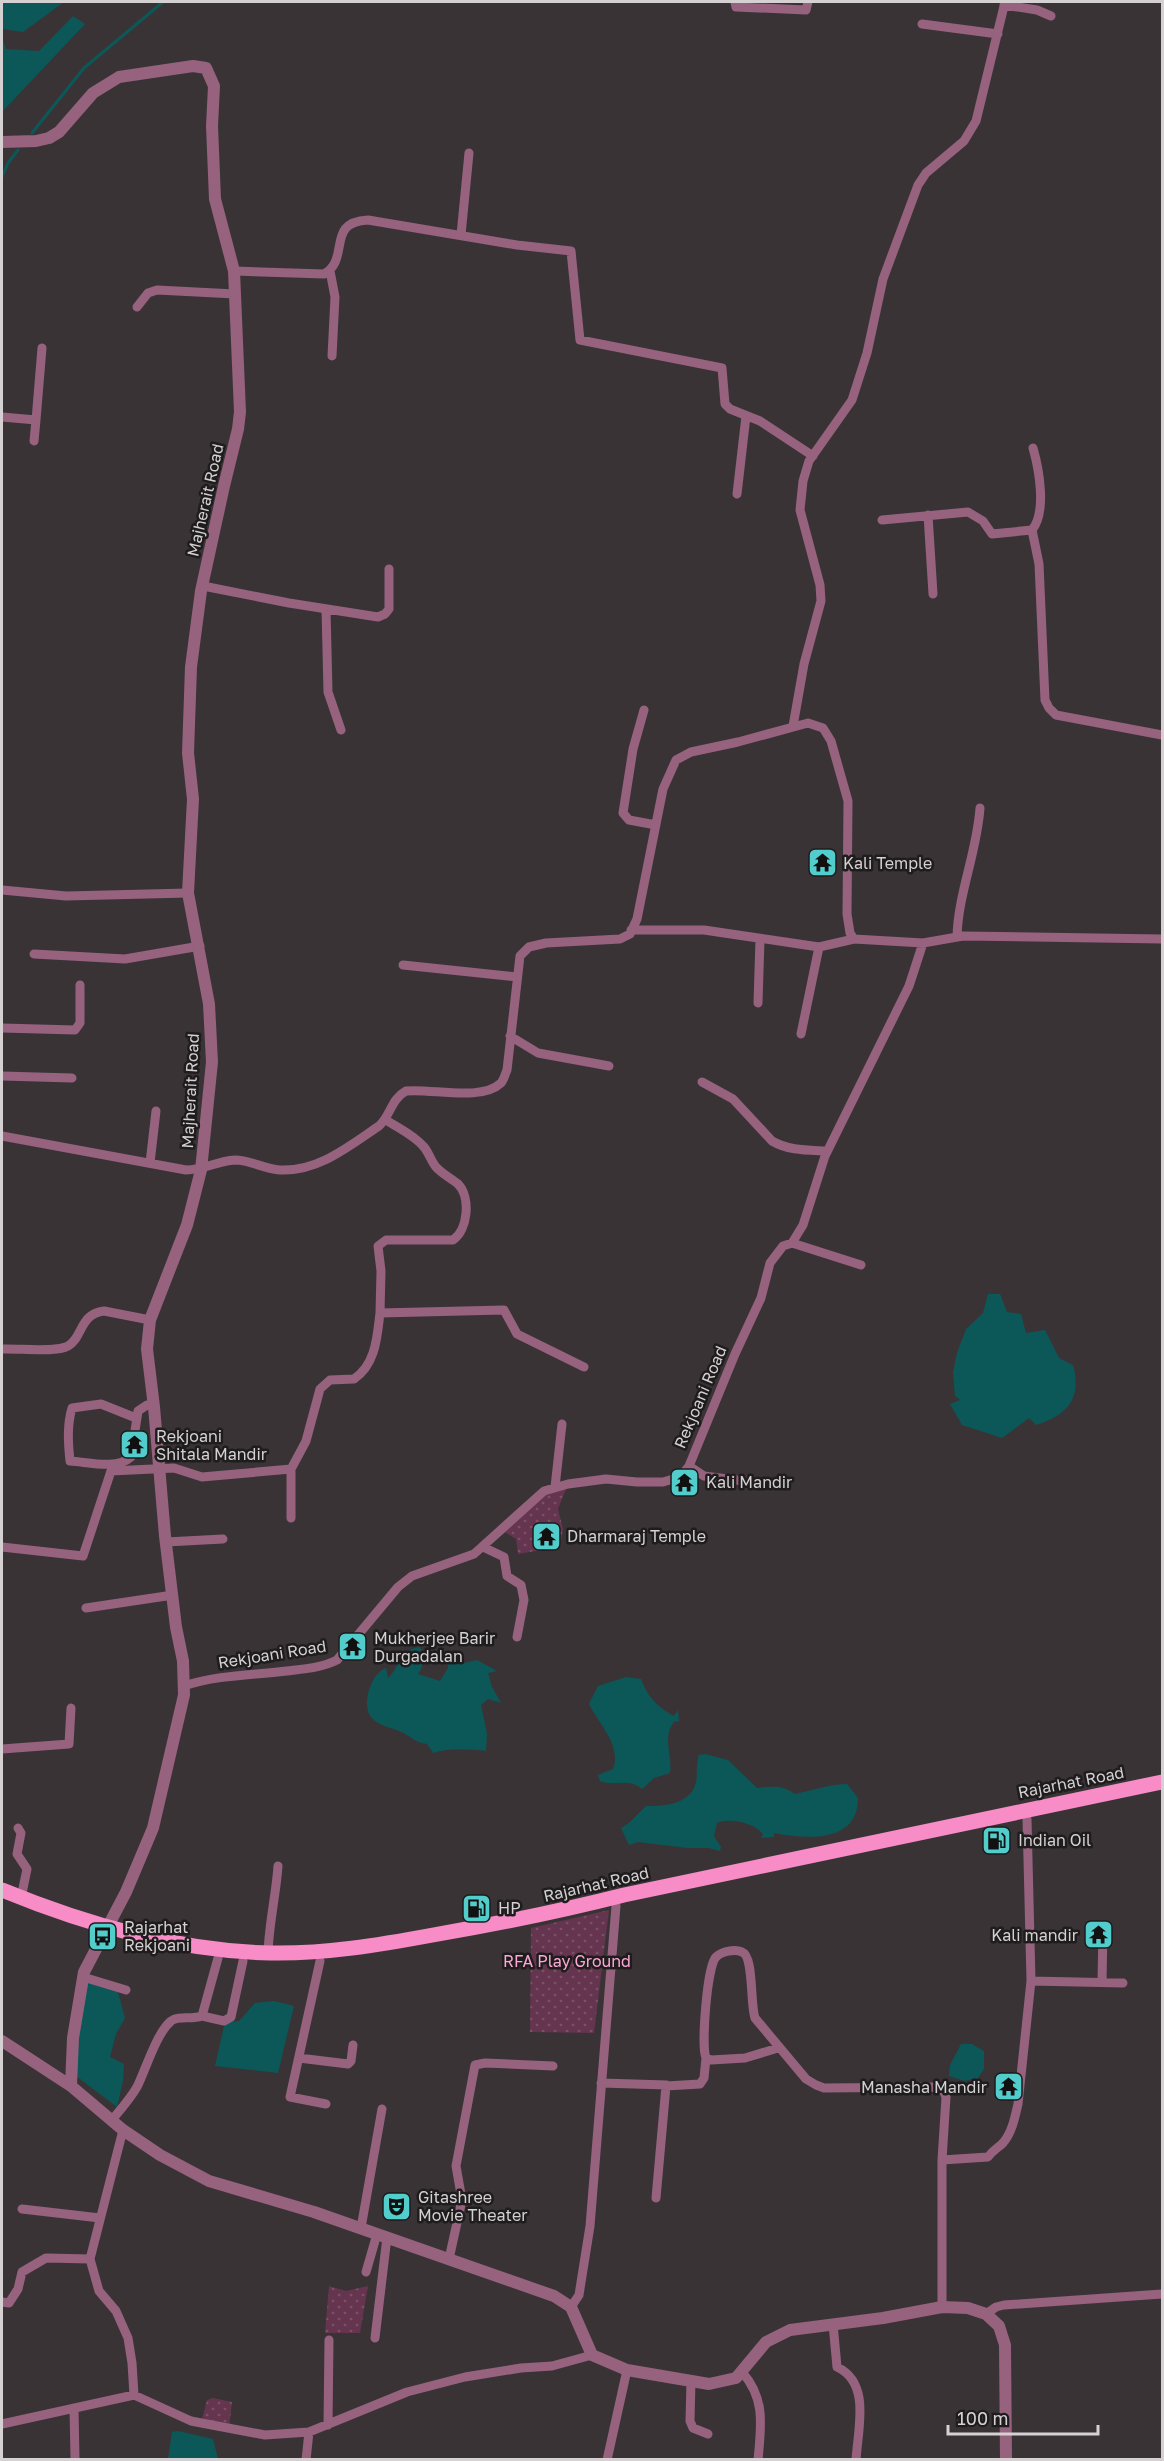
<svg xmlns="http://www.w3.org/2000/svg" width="1164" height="2461" font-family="'Golos Text',sans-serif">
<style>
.park{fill:url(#park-dots)}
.water{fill:#0c5858}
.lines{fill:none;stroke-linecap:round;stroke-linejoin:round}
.stream{stroke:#0c5858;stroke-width:3}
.minor{stroke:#97627e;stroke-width:9}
.tertiary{stroke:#97627e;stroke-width:12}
.primary{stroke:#f88cc6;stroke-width:15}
.labels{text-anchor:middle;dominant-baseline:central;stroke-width:5;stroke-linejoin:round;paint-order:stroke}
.street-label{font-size:16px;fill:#d5d1d3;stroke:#1e1c1d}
.poi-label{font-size:16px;fill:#d5d1d3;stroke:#1e1c1d;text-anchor:start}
.park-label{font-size:16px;fill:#fda7d4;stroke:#1e1c1d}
</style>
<defs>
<pattern id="park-dots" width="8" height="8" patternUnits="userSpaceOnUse" patternTransform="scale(1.5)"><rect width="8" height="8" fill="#65344e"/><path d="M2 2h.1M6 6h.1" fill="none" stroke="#7a5067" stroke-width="1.8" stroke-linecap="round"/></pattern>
</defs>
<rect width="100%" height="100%" fill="#393336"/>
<!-- park -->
<path class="park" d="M568 1484 558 1509 563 1529 560 1547 518 1554 516 1539 500 1529 544 1491Z
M609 1910 594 2033 530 2032 531 1928Z
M329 2286 346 2291 368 2286 360 2333H325Z
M213 2398 232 2402 229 2429 201 2423 207 2400Z"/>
<!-- water -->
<path class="water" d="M2 2H64L23 32 2 29Z
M73 16 85 24 2 112V37L6 49 39 51Z
M988 1294H1000L1007 1312 1021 1314 1026 1333 1045 1330 1059 1358 1073 1365C1082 1398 1068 1415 1036 1425L1029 1418 1002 1438 962 1425 950 1404 960 1400 955 1396 953 1372 957 1353 966 1329 983 1313Z
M420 1647C424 1657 424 1666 418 1674L440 1681 448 1668 447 1661 454 1656 464 1663 477 1660 497 1671 488 1673 492 1687 501 1703 488 1699 481 1705 487 1734 486 1751C469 1749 448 1748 433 1753L427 1744C415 1743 411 1736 401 1732 392 1727 379 1727 371 1717 361 1705 371 1673 386 1668L388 1678C403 1664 395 1651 420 1647Z
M626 1677 641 1679C648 1697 656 1706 674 1716L678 1710 679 1722 675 1721C661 1737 673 1755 670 1773L654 1778 642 1789C628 1777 616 1787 600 1781L598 1775 613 1769C622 1746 599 1724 589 1704L598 1686Z
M705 1754 728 1760 757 1788C771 1786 783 1785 795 1794L833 1785 847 1784 858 1798C858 1844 806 1839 774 1833V1837L761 1838 763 1834C755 1823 729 1817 717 1823L714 1836 721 1847 720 1851 709 1848H687L638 1842 629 1845 621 1828 629 1823 646 1806C663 1806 685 1805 694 1788 699 1778 695 1765 699 1755Z
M86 1982 118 1992 125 2018 116 2034 110 2057 124 2064 123 2081 117 2107 76 2076 74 2064Z
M274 2001 294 2006 278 2073 215 2066 225 2022 239 2021 255 2003Z
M961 2044H972L984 2051V2069L978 2078 965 2081 949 2076 950 2065Z
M178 2431 213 2439 218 2459H168L172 2432Z"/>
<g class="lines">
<!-- stream -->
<path class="stream" d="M32 133 84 68 163 2
M2 177 8 163 18 150"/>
<!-- minor -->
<path class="minor" d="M735 2 736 7 806 10 808 2
M1004 5 1037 10 1051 16
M922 24 998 34
M461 235 469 153
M234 271 324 274C351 259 325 222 368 220L517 245 571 251 580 340 722 368 725 404 730 409 760 421 813 456
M330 271 335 297 332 356
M137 307 148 293 157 290 235 294
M2 417 36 420 42 348
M34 441 36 420
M737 494 746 416
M928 515 933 594
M882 520 968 512 983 521 992 534 1032 530C1047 512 1039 469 1033 448
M1032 530 1039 564 1045 700 1049 708 1056 715 1162 735
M203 586 289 603 378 617 385 614 389 609V569
M326 609 328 692 341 730
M644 710 633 749 623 813 629 820 656 825
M793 726 804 664 821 601 820 585 800 510 803 481 809 461 852 400 867 353 883 279 918 185 926 173 964 141 976 121 1005 2
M2 890 66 896 188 893
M631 930H704L819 947 854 939 923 943 963 936 1162 939
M957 937C958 894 977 852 980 808
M34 954 125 959 200 946
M403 965 517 977
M758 1003 760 939
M2 1028 75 1030 80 1023V985
M801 1034 819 947
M510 1036 538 1053 609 1066
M2 1076 72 1078
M702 1082 733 1099 772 1141C789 1151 808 1150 827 1151
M2 1136 186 1170C205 1170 216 1161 235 1160 250 1160 264 1169 280 1170 318 1172 349 1146 379 1126 391 1115 391 1099 406 1091 431 1088 481 1102 501 1083 504 1080 505 1074 507 1070L520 956 529 947 546 943 620 939 630 934 637 919 663 789 676 760 691 752 738 742 808 723 823 728 831 741 848 801 847 914 850 933 854 939
M150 1163 156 1111
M792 1243 803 1225 825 1156 909 986 923 943
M792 1243 861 1265
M380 1313 381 1271 378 1246 386 1240H453C468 1230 471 1197 458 1184 451 1178 442 1174 436 1167 431 1161 429 1153 424 1147 414 1135 398 1128 386 1120
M2 1349C18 1348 55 1353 68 1346 83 1338 79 1314 104 1311L150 1320
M136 1418 101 1404 72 1408C67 1425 68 1442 70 1461 88 1462 117 1470 131 1457L138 1411 147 1405 154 1407
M689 1466 704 1476 775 1485
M555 1487 562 1424
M291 1518V1469
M166 1542 223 1539
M2 1547 83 1556 111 1471 174 1468 202 1477 291 1469 306 1441 320 1389 330 1380 354 1379C376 1364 377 1337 380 1313L504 1310 517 1334 584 1367
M483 1547 504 1557 507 1576 521 1585 524 1600 517 1637
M86 1608 173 1595
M184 1686C216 1675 253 1675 287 1671 304 1669 321 1668 337 1660L398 1587 412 1576 474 1554 544 1491 568 1484 606 1479 637 1482H663L680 1477 689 1466 735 1354 761 1298 770 1263 783 1246 792 1243
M2 1749 69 1744 71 1708
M18 1828 21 1833 17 1854 27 1869 21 1898
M268 1953C269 1923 276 1895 278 1866
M320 1961 290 2097 326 2104
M83 1977 126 1990
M1031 1981 1123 1983
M1102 1982 1103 1930
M202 2016 224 2021 231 2017 243 1961
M778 2048 745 2058 711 2060 706 2058C701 2046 707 1966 716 1957 722 1951 735 1949 742 1952 754 1956 750 2004 755 2018L806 2079 816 2085 824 2088 938 2087 943 2090 946 2097 942 2160V2307
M299 2058 348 2064 351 2061 353 2045
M601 2083 667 2085
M112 2120C121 2109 130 2099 137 2087 146 2069 156 2034 171 2021 179 2015 191 2020 202 2016L218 1958
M123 2130 90 2259 99 2291 116 2311 128 2338 132 2363 134 2395
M942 2160 988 2157C993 2150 998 2148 1003 2143 1012 2133 1015 2117 1018 2104L1031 1981 1027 1819
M656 2198 666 2086 700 2084 704 2078 706 2058
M22 2209 100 2218
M361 2228 382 2109
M449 2259 462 2200 456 2166 475 2065 485 2063 553 2066
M366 2272 377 2234
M2 2302 9 2303 18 2289 22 2272 46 2258 90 2259
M571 2307 579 2295 590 2226 616 1906
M986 2314 996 2307 1004 2305 1162 2294
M833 2324 837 2367C871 2383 858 2428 856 2460
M375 2338 387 2237
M742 2372C766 2399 761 2426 758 2460
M691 2381 690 2421 693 2428 708 2434
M74 2408 75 2459
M2 2424 134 2395 191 2421 265 2435 309 2432 407 2392 465 2377 521 2368 552 2366 592 2355
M328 2425 329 2340
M306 2460 309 2432
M607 2460 627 2370"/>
<!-- tertiary -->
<path class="tertiary" d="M2 142 36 141 49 138 59 132 93 93 119 77 193 66 206 68 214 86 212 126 215 199 234 271 240 412 238 429 224 486 201 591 191 667 188 753 193 799 188 893 209 1004 212 1062 201 1170 187 1225 150 1320 147 1349 154 1407 165 1536 176 1627 183 1661 184 1695 153 1828 126 1892 84 1972 73 2038 71 2086
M2 2041 71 2086 123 2130 160 2155 209 2181 314 2212 554 2296 571 2307 592 2355 627 2370 709 2384 736 2378 766 2342 790 2330 883 2318 942 2307 968 2308 986 2314 999 2326 1005 2345 1006 2460"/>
<!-- primary -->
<path class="primary" d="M2 1890C87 1925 178 1951 270 1953 325 1954 379 1945 433 1935 497 1924 561 1911 624 1895L1162 1782"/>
</g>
<!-- icons -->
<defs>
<symbol id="temple-square" viewBox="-11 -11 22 22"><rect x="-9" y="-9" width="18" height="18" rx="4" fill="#52cdcc" stroke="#1e1c1d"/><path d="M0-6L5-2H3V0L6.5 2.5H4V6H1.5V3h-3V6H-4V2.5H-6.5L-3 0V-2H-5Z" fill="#111"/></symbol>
<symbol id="fuel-square" viewBox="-11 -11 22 22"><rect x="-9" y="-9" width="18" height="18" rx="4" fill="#52cdcc" stroke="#1e1c1d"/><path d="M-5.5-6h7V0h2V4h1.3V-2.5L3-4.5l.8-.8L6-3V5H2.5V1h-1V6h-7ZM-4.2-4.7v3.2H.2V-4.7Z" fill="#111"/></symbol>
<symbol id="bus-square" viewBox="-11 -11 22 22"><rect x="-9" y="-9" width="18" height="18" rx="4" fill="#52cdcc" stroke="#1e1c1d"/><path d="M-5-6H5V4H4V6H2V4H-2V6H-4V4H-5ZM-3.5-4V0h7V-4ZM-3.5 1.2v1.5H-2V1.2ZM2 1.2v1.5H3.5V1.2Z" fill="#111"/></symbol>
<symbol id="theatre-square" viewBox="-11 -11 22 22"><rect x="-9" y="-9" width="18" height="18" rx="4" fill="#52cdcc" stroke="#1e1c1d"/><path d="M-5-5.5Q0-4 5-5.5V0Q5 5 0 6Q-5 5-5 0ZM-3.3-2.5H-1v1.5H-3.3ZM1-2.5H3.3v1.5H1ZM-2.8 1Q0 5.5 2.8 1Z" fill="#111"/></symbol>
</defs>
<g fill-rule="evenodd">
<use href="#temple-square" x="806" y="846" width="33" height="33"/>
<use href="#temple-square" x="118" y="1428" width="33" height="33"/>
<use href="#temple-square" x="668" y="1466" width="33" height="33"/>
<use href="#temple-square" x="530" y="1520" width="33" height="33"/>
<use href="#temple-square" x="336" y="1630" width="33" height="33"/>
<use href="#fuel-square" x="980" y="1824" width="33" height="33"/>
<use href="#fuel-square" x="460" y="1892" width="33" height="33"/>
<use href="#temple-square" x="1082" y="1918" width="33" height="33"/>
<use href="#bus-square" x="86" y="1920" width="33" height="33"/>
<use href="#temple-square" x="992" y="2070" width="33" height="33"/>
<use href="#theatre-square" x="380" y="2190" width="33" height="33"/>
</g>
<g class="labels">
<!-- street labels -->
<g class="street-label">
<text transform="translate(205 500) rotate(-77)">Majherait Road</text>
<text transform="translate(190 1091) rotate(-87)">Majherait Road</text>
<text transform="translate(700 1397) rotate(-67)">Rekjoani Road</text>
<text transform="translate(272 1654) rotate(-9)">Rekjoani Road</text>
<text transform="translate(1071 1782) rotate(-11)">Rajarhat Road</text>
<text transform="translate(596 1884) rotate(-13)">Rajarhat Road</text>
</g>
<!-- poi labels -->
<g class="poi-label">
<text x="843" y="863">Kali Temple</text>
<text x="156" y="1436">Rekjoani<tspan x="156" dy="18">Shitala Mandir</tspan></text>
<text x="706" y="1482">Kali Mandir</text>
<text x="567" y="1536">Dharmaraj Temple</text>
<text x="374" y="1638">Mukherjee Barir<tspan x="374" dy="18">Durgadalan</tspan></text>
<text x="1018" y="1840">Indian Oil</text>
<text x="498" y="1908">HP</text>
<text x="124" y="1927">Rajarhat<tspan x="124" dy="18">Rekjoani</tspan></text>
<text x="1078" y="1935" text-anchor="end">Kali mandir</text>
<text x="987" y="2087" text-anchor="end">Manasha Mandir</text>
<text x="418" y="2197">Gitashree<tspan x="418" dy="18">Movie Theater</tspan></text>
</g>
<!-- park labels -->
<g class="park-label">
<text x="567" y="1961">RFA Play Ground</text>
</g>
</g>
<!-- border -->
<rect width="1164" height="2461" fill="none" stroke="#d5d1d3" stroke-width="6"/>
<!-- scale -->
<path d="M948 2425v9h150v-9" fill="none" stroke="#d5d1d3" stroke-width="3"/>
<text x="957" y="2425" font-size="18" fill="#d5d1d3" stroke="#1e1c1d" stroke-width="4.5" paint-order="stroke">100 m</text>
</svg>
